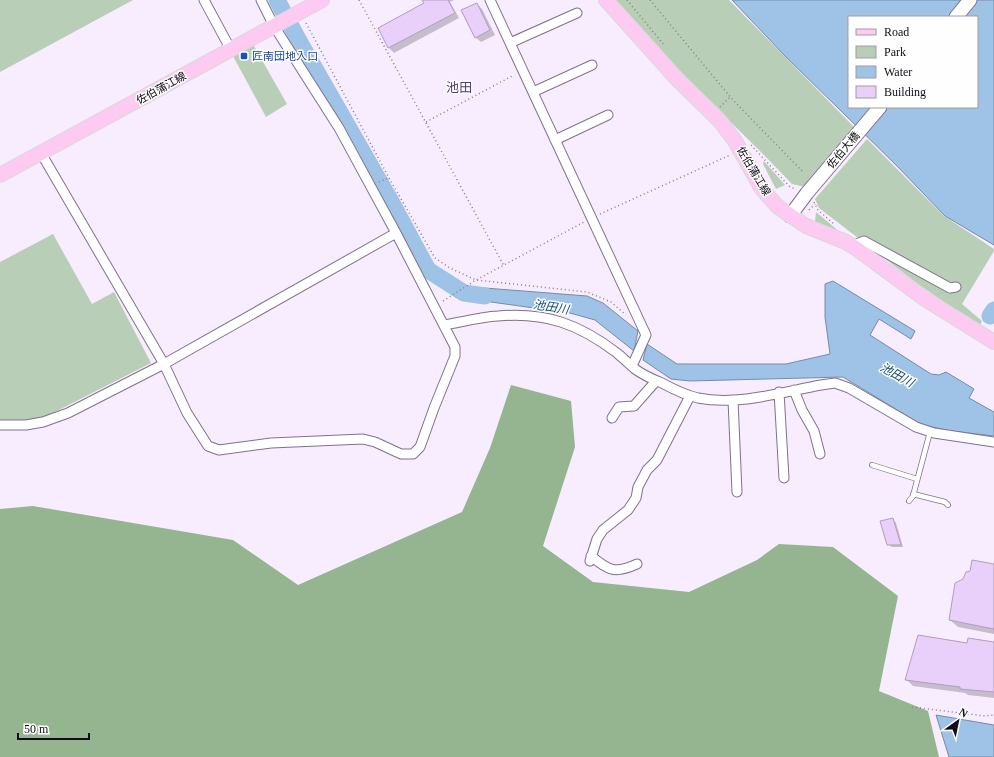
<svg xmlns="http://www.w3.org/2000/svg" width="994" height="757" font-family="'Times New Roman','Noto Sans JP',serif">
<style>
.green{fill:#b9ceb6}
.forest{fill:#94b590}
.water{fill:#9fc3e6;stroke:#748ca8;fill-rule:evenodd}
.shadow{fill:#0003}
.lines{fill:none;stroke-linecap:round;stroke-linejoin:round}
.river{stroke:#9fc3e6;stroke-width:17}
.building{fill:#e8d0fb;stroke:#af9fbc}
.lane-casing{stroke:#80718c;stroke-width:6}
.street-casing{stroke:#80718c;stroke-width:11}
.secondary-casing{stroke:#80718c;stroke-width:15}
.primary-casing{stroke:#d9d8da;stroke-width:16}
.path{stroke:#867e8d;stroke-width:1.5;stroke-dasharray:1 3;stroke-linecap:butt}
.lane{stroke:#fff;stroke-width:4.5}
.street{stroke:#fff;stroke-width:9}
.secondary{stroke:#fff;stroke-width:13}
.primary{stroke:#fdcbf1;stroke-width:14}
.transit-dot{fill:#1a4fb4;stroke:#fefefe;stroke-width:1.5}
.labels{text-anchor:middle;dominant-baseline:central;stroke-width:3;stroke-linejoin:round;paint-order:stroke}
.transit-label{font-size:11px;fill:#164399;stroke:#fefefe;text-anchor:start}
.street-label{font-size:11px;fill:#110c16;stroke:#fefefe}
.water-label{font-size:12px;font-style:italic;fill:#144a76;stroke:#fefefe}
.quarter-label{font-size:13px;fill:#503975;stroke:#fefefe}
</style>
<rect width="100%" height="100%" fill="#f7edff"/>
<!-- green -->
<path class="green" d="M0 0H133L0 72Z
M616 0H729L854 127 805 187 792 184 765 156 692 84Z
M254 46 287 104 266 117 233 56Z
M867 139 944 216 994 249V251L962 304 982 321 980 325 967 318 918 284 819 208 815 199Z
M764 161 785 185 776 189 763 164Z
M816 212 841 233 815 222Z
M53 234 92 304 114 292 151 363 45 417 29 421 0 420V262Z"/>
<!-- forest -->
<path class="forest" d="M511 385 571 401 575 447 543 546 593 582 689 592 757 560 779 544 833 547 898 596 879 691 928 711 939 757H0V509L33 506 233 540 298 585 462 512 490 448Z"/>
<!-- water -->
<path class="water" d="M732 0H994V245L945 216 897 166 785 56ZM849 17H977V107H849Z
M833 281 915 331 911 339 879 319 870 335 931 374 939 375 946 372 974 389 969 398 994 412V436L951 431 922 425 843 377 690 381 671 379 643 360 647 344 677 364H786L830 354 825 317V284Z
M472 287 587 296 603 303 638 331 634 351 595 320 570 313 455 297Z
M936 715 994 725V757H949Z"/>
<!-- shadow -->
<path class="shadow" d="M423 0H454L450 2 459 18 394 53 389 48 379 28 425 4Z
M477 4 482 9 495 35 481 42 475 37Z
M893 519 896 523 903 547H892L888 544Z
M994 565V634L958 627 950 620Z
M994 643V698L968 695 965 693 913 686 906 679Z"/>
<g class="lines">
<!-- river -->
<path class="river" d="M277 0 299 41 393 205 428 270 464 293 485 296
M990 316 994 310"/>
</g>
<!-- building -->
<path class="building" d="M422 0H448L455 13 388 48 378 28 424 3Z
M477 3 490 30 475 38 461 10Z
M893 518 901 545H887L880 521Z
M972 560 994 564V629L949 620 955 583 963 579 966 572 970 571Z
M918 635 967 643 968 638 994 642V692L960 689V687L905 680Z"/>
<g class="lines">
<defs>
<path id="lane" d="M872 465 917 479
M913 494 945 502 948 505
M909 501 913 496 930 432"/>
<path id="street" d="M204 0 231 50
M490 0 646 335 632 366
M510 43 577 13
M533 92 592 65
M555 140 608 115
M41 153 164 364 187 413 208 446 219 450 271 443 363 439 375 442 401 454H413L420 447 434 408 455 356V347L396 233 339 128 274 26 261 0
M852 246 864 241 950 288 956 287
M444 325C462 322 480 317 498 316 546 312 579 324 617 353 623 358 629 364 635 369 643 375 652 379 662 383 673 389 685 395 698 398 737 406 783 392 821 385L835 383 849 388 916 427 934 433 994 442
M794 390 802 410 814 431 820 454
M779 392 784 478
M733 400 737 492
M612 418 619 407 634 406 656 381
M0 425H26L43 422 68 413 164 364 396 233
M591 556C609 571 615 574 637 564
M590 561 597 539 603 530 628 510 636 498 638 487 647 470 657 460 690 396"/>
<path id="secondary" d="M956 17 970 0
M790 216 807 193 880 107"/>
<path id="primary" d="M606 0 677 79 720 121 735 141 762 189 778 207 806 226 846 242 857 249 925 299 994 342
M0 175 322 0"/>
</defs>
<!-- lane casing -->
<use href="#lane" class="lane-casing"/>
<!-- street casing -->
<use href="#street" class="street-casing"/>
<!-- secondary casing -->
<use href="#secondary" class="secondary-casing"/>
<!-- primary casing -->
<use href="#primary" class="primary-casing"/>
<!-- path -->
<path class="path" d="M359 0 504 266
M627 0 664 45
M650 0 732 99 803 172
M306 23 389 178 435 258 450 268 476 280 587 292 611 302 626 315
M720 107 730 97
M426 122 514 75
M751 145 790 187 796 189
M379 182 389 178
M814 202 818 210 834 224
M809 210 815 204
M600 214 728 156V155
M443 301 476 280 584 222
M912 707 985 716 994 715"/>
<!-- lane -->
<use href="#lane" class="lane"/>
<!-- street -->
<use href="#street" class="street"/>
<!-- secondary -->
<use href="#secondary" class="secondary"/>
<!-- primary -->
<use href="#primary" class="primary"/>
</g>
<!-- markers -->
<rect class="transit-dot" x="240" y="52" width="8" height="8" rx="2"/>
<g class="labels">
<!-- transit labels -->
<g class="transit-label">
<text x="252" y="56">匠南団地入口</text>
</g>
<!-- street labels -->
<g class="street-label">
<text transform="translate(161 88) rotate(-29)">佐伯蒲江線</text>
<text transform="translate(843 150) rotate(-50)">佐伯大橋</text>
<text transform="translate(754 171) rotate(59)">佐伯蒲江線</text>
</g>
<!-- water labels -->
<g class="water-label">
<text transform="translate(551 307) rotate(9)">池田川</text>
<text transform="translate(897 375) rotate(29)">池田川</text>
</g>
<!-- quarter labels -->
<g class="quarter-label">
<text x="459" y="87">池田</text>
</g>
</g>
<!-- legend -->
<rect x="848" y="16" width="130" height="92" fill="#fefefe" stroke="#9f9da1"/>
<rect x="856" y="29" width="20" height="6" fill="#fdcbf1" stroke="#9f9da1"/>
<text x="884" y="36" font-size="12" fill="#110c16">Road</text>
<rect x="856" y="46" width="20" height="12" fill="#b9ceb6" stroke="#9f9da1"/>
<text x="884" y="56" font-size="12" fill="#110c16">Park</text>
<rect x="856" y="66" width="20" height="12" fill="#9fc3e6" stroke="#9f9da1"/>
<text x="884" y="76" font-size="12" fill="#110c16">Water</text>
<rect x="856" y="86" width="20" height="12" fill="#e8d0fb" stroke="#9f9da1"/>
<text x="884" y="96" font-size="12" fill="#110c16">Building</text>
<!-- north arrow -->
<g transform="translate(958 721) rotate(33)" stroke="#fefefe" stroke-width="3" paint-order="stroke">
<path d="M0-3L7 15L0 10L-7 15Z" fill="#110c16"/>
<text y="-6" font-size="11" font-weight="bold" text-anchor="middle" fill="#110c16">N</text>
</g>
<!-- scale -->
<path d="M18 733v6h71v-6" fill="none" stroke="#110c16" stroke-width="2"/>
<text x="24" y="733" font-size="12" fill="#110c16" stroke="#fefefe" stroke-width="3" paint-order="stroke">50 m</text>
</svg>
